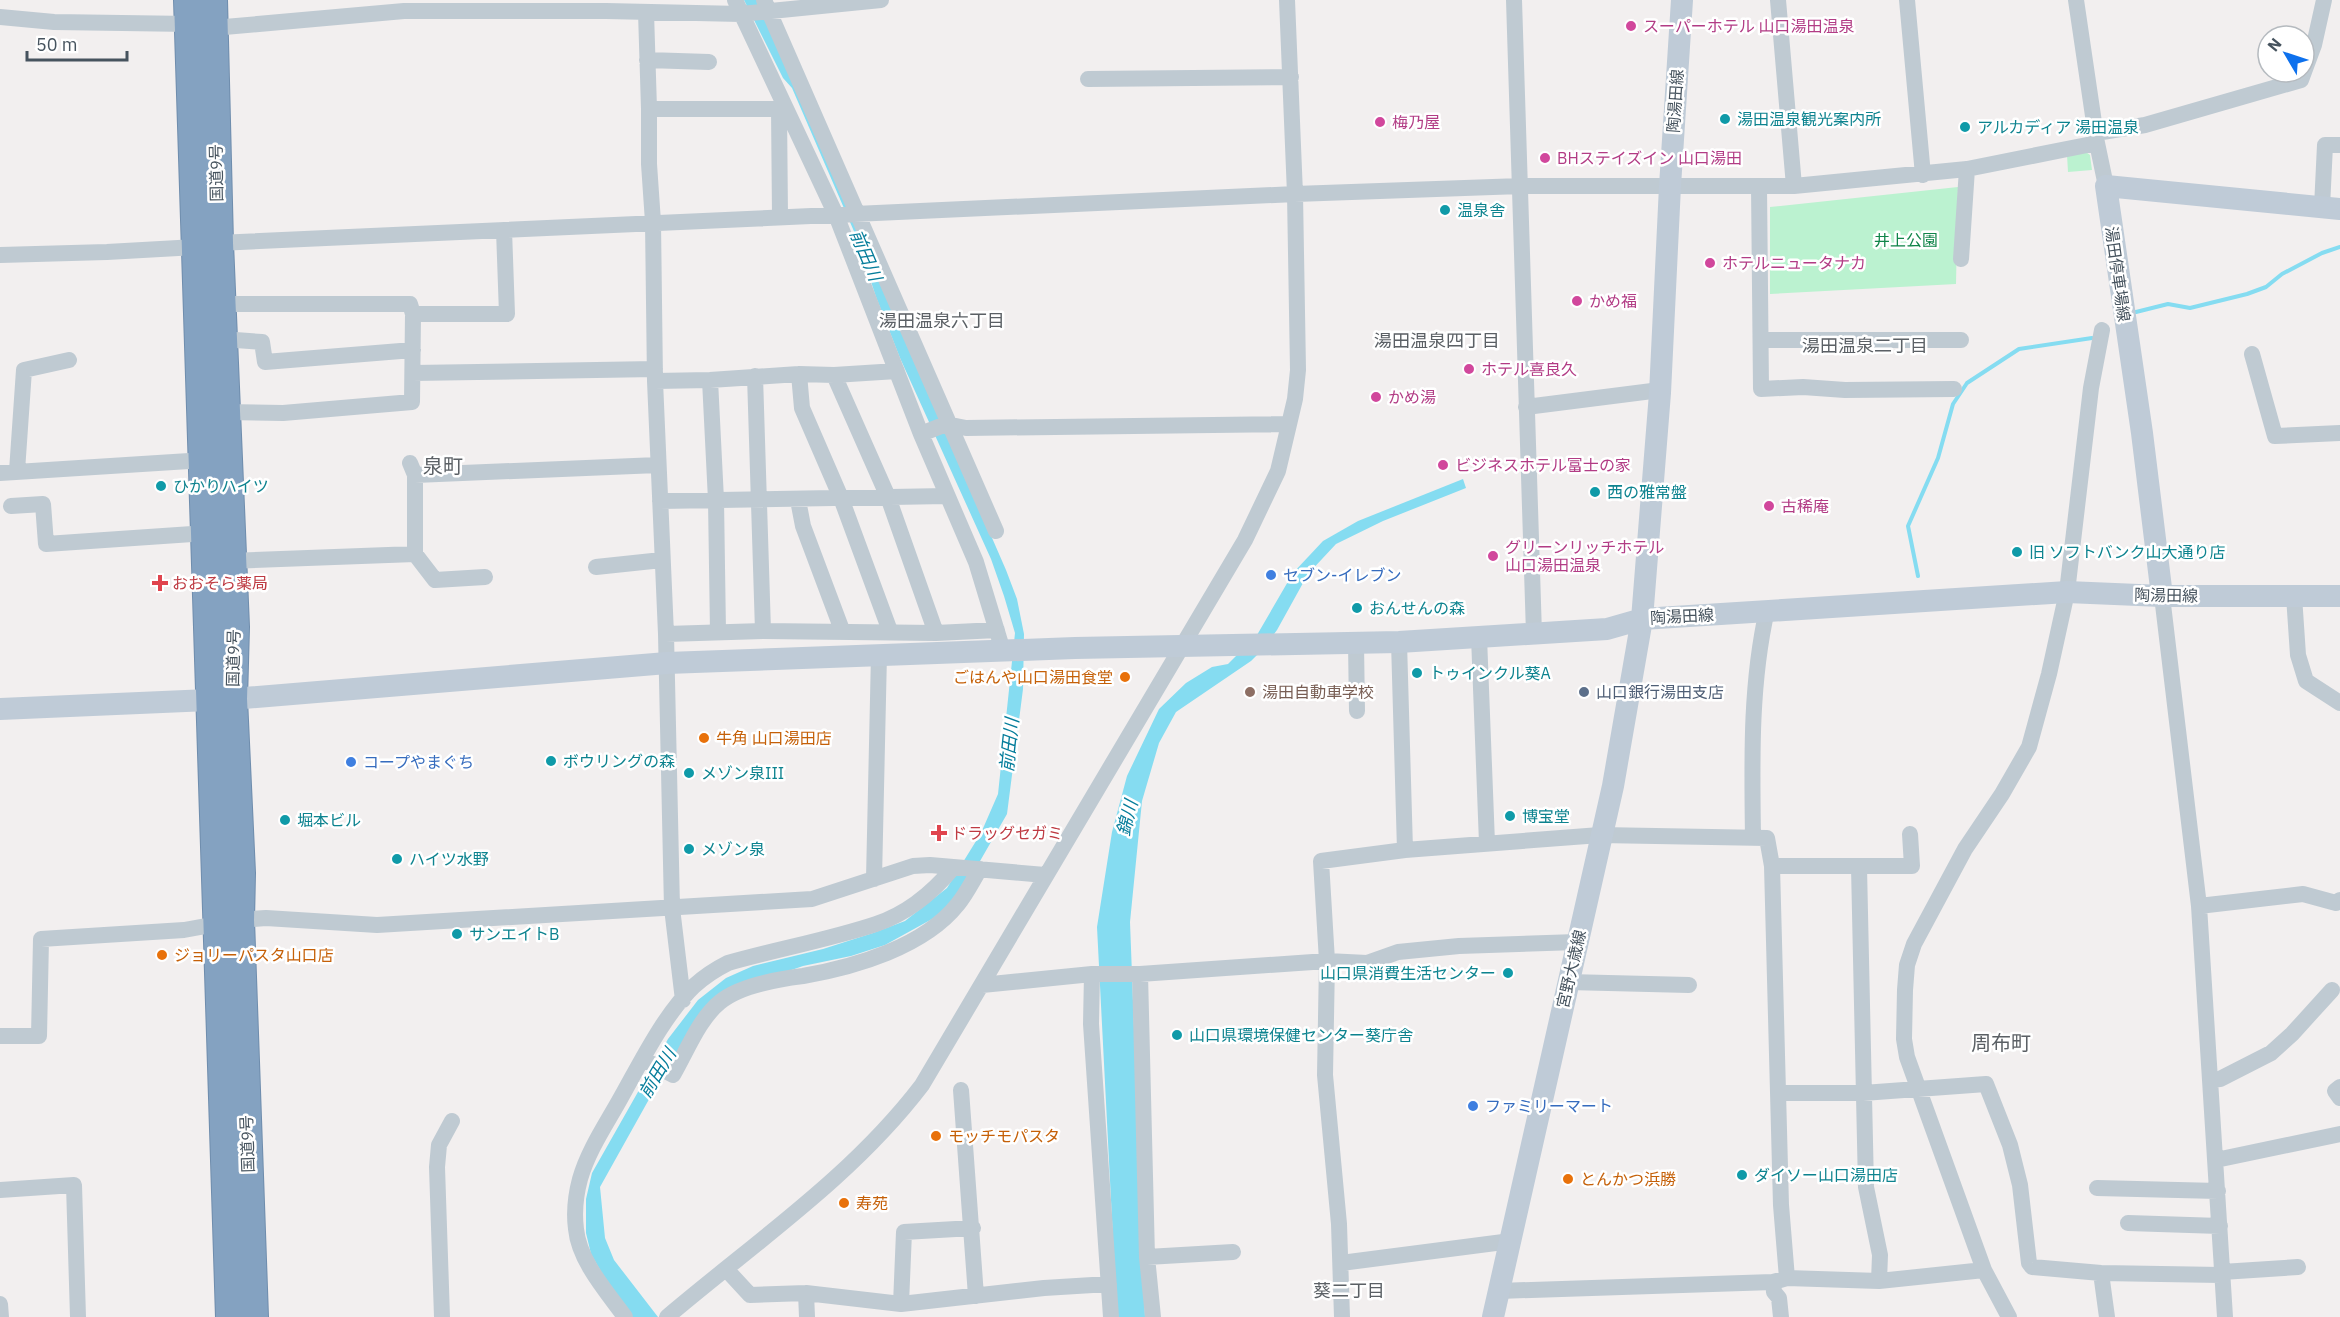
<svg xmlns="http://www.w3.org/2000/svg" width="2340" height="1317" font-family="'IBM Plex Sans','Noto Sans JP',sans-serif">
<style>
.green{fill:#bbf2d0}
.water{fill:#85dcf1}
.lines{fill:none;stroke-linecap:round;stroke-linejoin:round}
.stream{stroke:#85dcf1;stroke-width:4}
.highway-casing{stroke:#6f8dad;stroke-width:32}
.street{stroke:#bfcad2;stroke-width:16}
.secondary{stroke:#bfcbd7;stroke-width:22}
.highway{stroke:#84a2c1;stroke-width:30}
.hotel-dot{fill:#d1479c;stroke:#fff;stroke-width:2}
.culture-dot{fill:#0f9aa8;stroke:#fff;stroke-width:2}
.shop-dot{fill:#3f7fe0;stroke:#fff;stroke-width:2}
.health-dot{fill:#e0444e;stroke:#fff;stroke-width:2}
.food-dot{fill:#e8710a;stroke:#fff;stroke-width:2}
.education-dot{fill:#8d6e63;stroke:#fff;stroke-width:2}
.service-dot{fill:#5c6f8a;stroke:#fff;stroke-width:2}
.labels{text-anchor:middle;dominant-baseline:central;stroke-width:5;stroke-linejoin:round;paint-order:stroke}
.hotel-label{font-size:16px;fill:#b23c85;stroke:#fff;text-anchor:start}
.street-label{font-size:16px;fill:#46535e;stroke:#fff}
.culture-label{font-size:16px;fill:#0d838f;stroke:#fff;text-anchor:start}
.park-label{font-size:16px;fill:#11854a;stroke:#fff}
.shop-label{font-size:16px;fill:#366cbe;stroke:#fff;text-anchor:start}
.health-label{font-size:16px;fill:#be3a42;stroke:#fff;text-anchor:start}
.food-label{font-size:16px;fill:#c56008;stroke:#fff;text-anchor:start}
.education-label{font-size:16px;fill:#785e54;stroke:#fff;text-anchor:start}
.service-label{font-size:16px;fill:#4e5e75;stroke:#fff;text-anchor:start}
.water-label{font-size:18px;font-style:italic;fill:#057d9b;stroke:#fff}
.neighbourhood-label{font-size:18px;fill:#5b6065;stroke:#fff}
.quarter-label{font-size:20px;fill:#5b6065;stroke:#fff}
</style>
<rect width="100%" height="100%" fill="#f2efef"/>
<!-- green -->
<path class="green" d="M2086 152 2090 155 2092 170 2068 172 2067 155Z
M1958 187 1956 284 1770 294V207Z"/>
<!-- water -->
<path class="water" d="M744 0H758L1006 570 1017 599 1024 634 1023 689 1007 814 964 889 943 913 885 945 851 956 803 966 720 995 662 1076 600 1187 605 1238 614 1260 658 1317H632L612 1291 591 1254 586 1233V1199L592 1173 668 1039 698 1000 726 978 753 966 823 949 873 933 905 921 947 888 981 833 998 794 1015 633 1004 596 991 559 900 358 876 297 856 236 792 88 783 78Z
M1463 479 1466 488 1383 521 1336 544 1308 574 1277 630 1263 649 1251 661 1176 712 1159 743 1142 801 1130 922 1145 1317H1117L1097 927 1112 832 1127 776 1159 709 1186 683 1212 667 1228 664 1257 635 1293 573 1323 541 1358 521Z"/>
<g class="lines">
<!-- stream -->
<path class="stream" d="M2132 313 2168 304 2190 308 2247 294 2266 287 2282 274 2322 253 2340 247
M1918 576 1908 526 1938 458 1953 404 1967 383 2019 349 2092 338"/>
<defs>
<path id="highway" d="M189 0 231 1317
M212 0 218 243 234 627 232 699 240 873 239 920 253 1317"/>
</defs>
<!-- highway casing -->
<use href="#highway" class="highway-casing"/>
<!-- street -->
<path class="street" d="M735 0 836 215 921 434 976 562 1003 651
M764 0 996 531
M1514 0 1534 634
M1778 0 1794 186
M1907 0 1923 175
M2076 0 2097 143 2106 186
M646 12 649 109V164L653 222 655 381 666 634 672 908 683 1000
M0 17 54 22 190 24 213 28 404 11H606L741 14 881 0
M647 60 709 62
M1088 79 1291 77
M649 109H779L786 113
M779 109 780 217
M2096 133 2145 125 2301 80 2314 45 2324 0
M1759 186 1761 389 1803 387 1845 390 1954 389
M2322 207 2325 145H2340
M218 243 1295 194 1521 186H1794L1967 169 2097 143
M0 255 107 252 196 247
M1961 259 1967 169
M221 304H410L413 314 412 402 283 413 224 412
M413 314H507L504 230
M222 339 262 342 265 362 413 350
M1762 340H1961
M2252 354 2275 436 2340 433
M413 373 655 369
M799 374 802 408 841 498 890 631
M834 375 888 497 936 633
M755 376 763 631
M710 380 716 500 718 632
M655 381 710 380 799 374 834 375 897 371
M1526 407 1660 390
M921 434 946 424 966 428 1288 424
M410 463 415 475V554
M17 471 24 370 69 360
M0 473 205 460
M415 475 658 465
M798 500 803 526 842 630
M660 501 947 496
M11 506 43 504 46 544 207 533
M230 561 415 554 435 580 485 577
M596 567 662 560
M2162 596 2199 906 2225 1317
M2294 596 2298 655 2306 681 2340 703
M666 634 763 631 936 633 997 630
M1479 637 1487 843
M1399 642 1405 850 1600 835 1767 838 1772 866 1781 1205 1787 1278
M1356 643 1357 711
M1753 838C1752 762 1750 685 1767 610
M1772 866H1912L1910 834
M1859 867 1866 1187 1880 1255 1879 1281
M874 879 879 654
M2199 906 2303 894 2336 903 2340 900
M1092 974 1091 1024 1111 1317
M1140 974 1147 1257 1153 1317
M1568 982 1689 985
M982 985 1092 974H1140L1327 961 1367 963 1398 952 1459 946 1577 942
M0 1036H39L41 939 184 930 239 920 266 918 377 925 812 899 913 866 930 865 1045 875
M643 1059 673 1075C687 1051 699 1019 720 1002 739 986 779 979 803 976 855 967 924 947 958 904 967 893 973 880 980 869
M2211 1080 2220 1079 2271 1053 2292 1034 2332 990
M2340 1087 2335 1091 2340 1098
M961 1090 976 1296
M1779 1093H1863L1986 1084 2010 1145 2020 1185 2029 1263 2032 1267 2101 1273 2221 1275
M2216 1160 2340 1134
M2097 1188 2218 1191
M0 1190 74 1185 78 1317
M2128 1223 2220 1226
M1147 1257 1233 1252
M1341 1263 1511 1241
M726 1269 750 1295 806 1293 901 1304 1044 1288 1109 1284
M2222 1272 2298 1267
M2101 1273 2107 1317
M1773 1282 1774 1292 1779 1298 1781 1317
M1499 1291 1773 1282 1787 1278 1879 1281 1984 1270
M806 1293 807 1317
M0 1304 1 1317
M901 1304 904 1232 973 1228
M442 1317 437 1167 439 1145 452 1121
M625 1317C607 1292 579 1261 576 1229 574 1214 576 1194 580 1179 588 1151 605 1126 619 1101 640 1064 663 1016 694 986 705 976 716 969 728 963 777 949 828 940 876 924 906 914 933 892 953 868
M667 1317C754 1243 852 1177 922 1085L1245 540 1278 471 1295 399 1298 370 1295 194 1287 0
M1342 1317 1339 1224 1325 1075 1327 961 1321 861 1405 850
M2009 1317 1984 1270 1907 1057 1904 1039 1905 990 1907 965 1914 944 1965 849 2002 794 2029 747 2049 674 2067 592 2091 388 2102 330"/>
<!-- secondary -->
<path class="secondary" d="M2162 596 2142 433 2106 186 2340 209
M0 709 232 699 667 663 1075 648 1399 642 1607 629 1642 619 2067 592 2162 596H2340
M1493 1317 1613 786 1642 619 1660 393 1670 186 1682 0"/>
<!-- highway -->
<use href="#highway" class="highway"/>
</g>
<!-- markers -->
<g class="hotel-dot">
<circle cx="1631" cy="26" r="6"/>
<circle cx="1380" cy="122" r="6"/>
<circle cx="1545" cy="158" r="6"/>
<circle cx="1710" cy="263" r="6"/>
<circle cx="1577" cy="301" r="6"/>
<circle cx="1469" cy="369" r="6"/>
<circle cx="1376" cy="397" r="6"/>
<circle cx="1443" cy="465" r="6"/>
<circle cx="1769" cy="506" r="6"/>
<circle cx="1493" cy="556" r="6"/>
</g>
<g class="culture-dot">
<circle cx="1725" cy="119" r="6"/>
<circle cx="1965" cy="127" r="6"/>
<circle cx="1445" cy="210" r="6"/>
<circle cx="161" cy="486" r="6"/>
<circle cx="1595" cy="492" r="6"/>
<circle cx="2017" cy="552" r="6"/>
<circle cx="1357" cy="608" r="6"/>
<circle cx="1417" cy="673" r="6"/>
<circle cx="551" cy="761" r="6"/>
<circle cx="689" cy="773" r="6"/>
<circle cx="1510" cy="816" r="6"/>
<circle cx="285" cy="820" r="6"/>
<circle cx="689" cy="849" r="6"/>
<circle cx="397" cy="859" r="6"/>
<circle cx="457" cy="934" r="6"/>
<circle cx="1508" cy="973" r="6"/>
<circle cx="1177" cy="1035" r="6"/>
<circle cx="1742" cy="1175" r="6"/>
</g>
<g class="shop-dot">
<circle cx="1271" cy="575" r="6"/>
<circle cx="351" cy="762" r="6"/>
<circle cx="1473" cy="1106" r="6"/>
</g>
<g class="health-dot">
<path d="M157 574h6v6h6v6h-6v6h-6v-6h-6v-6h6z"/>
<path d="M936 824h6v6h6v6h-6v6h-6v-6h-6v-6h6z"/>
</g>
<g class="food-dot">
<circle cx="1125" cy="677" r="6"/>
<circle cx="704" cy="738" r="6"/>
<circle cx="162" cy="955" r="6"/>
<circle cx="936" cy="1136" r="6"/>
<circle cx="1568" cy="1179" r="6"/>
<circle cx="844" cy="1203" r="6"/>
</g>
<circle class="education-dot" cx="1250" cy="692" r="6"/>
<circle class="service-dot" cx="1584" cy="692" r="6"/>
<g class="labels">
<!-- hotel labels -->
<g class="hotel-label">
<text x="1643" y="26">スーパーホテル 山口湯田温泉</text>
<text x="1392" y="122">梅乃屋</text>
<text x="1557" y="158">BHステイズイン 山口湯田</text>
<text x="1722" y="263">ホテルニュータナカ</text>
<text x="1589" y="301">かめ福</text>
<text x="1481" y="369">ホテル喜良久</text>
<text x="1388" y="397">かめ湯</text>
<text x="1455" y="465">ビジネスホテル富士の家</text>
<text x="1781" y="506">古稀庵</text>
<text x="1505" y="547">グリーンリッチホテル<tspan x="1505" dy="18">山口湯田温泉</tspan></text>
</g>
<!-- street labels -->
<g class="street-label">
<text transform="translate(1675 101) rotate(-86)">陶湯田線</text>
<text transform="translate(216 173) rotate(-91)">国道9号</text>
<text transform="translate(2118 274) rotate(82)">湯田停車場線</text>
<text transform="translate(2166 595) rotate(1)">陶湯田線</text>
<text transform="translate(1682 616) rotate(-3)">陶湯田線</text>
<text transform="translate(233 658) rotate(-89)">国道9号</text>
<text transform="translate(1571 969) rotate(-77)">宮野大歳線</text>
<text transform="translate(247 1144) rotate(-92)">国道9号</text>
</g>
<!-- culture labels -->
<g class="culture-label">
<text x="1737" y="119">湯田温泉観光案内所</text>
<text x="1977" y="127">アルカディア 湯田温泉</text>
<text x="1457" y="210">温泉舎</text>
<text x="173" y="486">ひかりハイツ</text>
<text x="1607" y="492">西の雅常盤</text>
<text x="2029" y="552">旧 ソフトバンク山大通り店</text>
<text x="1369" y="608">おんせんの森</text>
<text x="1429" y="673">トゥインクル葵A</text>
<text x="563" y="761">ボウリングの森</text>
<text x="701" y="773">メゾン泉III</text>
<text x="1522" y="816">博宝堂</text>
<text x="297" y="820">堀本ビル</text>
<text x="701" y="849">メゾン泉</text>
<text x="409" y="859">ハイツ水野</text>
<text x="469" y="934">サンエイトB</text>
<text x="1496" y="973" text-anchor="end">山口県消費生活センター</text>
<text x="1189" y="1035">山口県環境保健センター葵庁舎</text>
<text x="1754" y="1175">ダイソー山口湯田店</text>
</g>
<!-- park labels -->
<g class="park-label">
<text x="1906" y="240">井上公園</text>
</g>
<!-- shop labels -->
<g class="shop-label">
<text x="1283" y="575">セブン-イレブン</text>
<text x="363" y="762">コープやまぐち</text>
<text x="1485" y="1106">ファミリーマート</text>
</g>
<!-- health labels -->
<g class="health-label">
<text x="172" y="583">おおそら薬局</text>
<text x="951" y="833">ドラッグセガミ</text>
</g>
<!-- food labels -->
<g class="food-label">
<text x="1113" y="677" text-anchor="end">ごはんや山口湯田食堂</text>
<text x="716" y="738">牛角 山口湯田店</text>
<text x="174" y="955">ジョリーパスタ山口店</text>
<text x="948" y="1136">モッチモパスタ</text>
<text x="1580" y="1179">とんかつ浜勝</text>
<text x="856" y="1203">寿苑</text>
</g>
<!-- education labels -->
<g class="education-label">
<text x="1262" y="692">湯田自動車学校</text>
</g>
<!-- service labels -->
<g class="service-label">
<text x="1596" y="692">山口銀行湯田支店</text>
</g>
<!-- water labels -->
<g class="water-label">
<text transform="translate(866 255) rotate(67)">前田川</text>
<text transform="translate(1009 745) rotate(-84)">前田川</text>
<text transform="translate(1127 818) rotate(-76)">錦川</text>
<text transform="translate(657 1073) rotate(-59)">前田川</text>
</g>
<!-- neighbourhood labels -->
<g class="neighbourhood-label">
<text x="942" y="320">湯田温泉六丁目</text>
<text x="1437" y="340">湯田温泉四丁目</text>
<text x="1865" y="345">湯田温泉二丁目</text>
<text x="1349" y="1290">葵二丁目</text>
</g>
<!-- quarter labels -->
<g class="quarter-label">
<text x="443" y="465">泉町</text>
<text x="2001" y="1042">周布町</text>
</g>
</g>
<!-- north arrow -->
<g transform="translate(2286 54) rotate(309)"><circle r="28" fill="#ffffff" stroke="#b5babf" stroke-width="1.5"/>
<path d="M0-4.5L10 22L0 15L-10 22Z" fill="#0e71ed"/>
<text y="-9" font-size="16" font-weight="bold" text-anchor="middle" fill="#46535e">N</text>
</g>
<!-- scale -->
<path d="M27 51v9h100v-9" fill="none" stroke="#46535e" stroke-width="3"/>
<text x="36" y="51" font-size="18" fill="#46535e" stroke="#ffffff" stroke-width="4.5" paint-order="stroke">50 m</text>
</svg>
